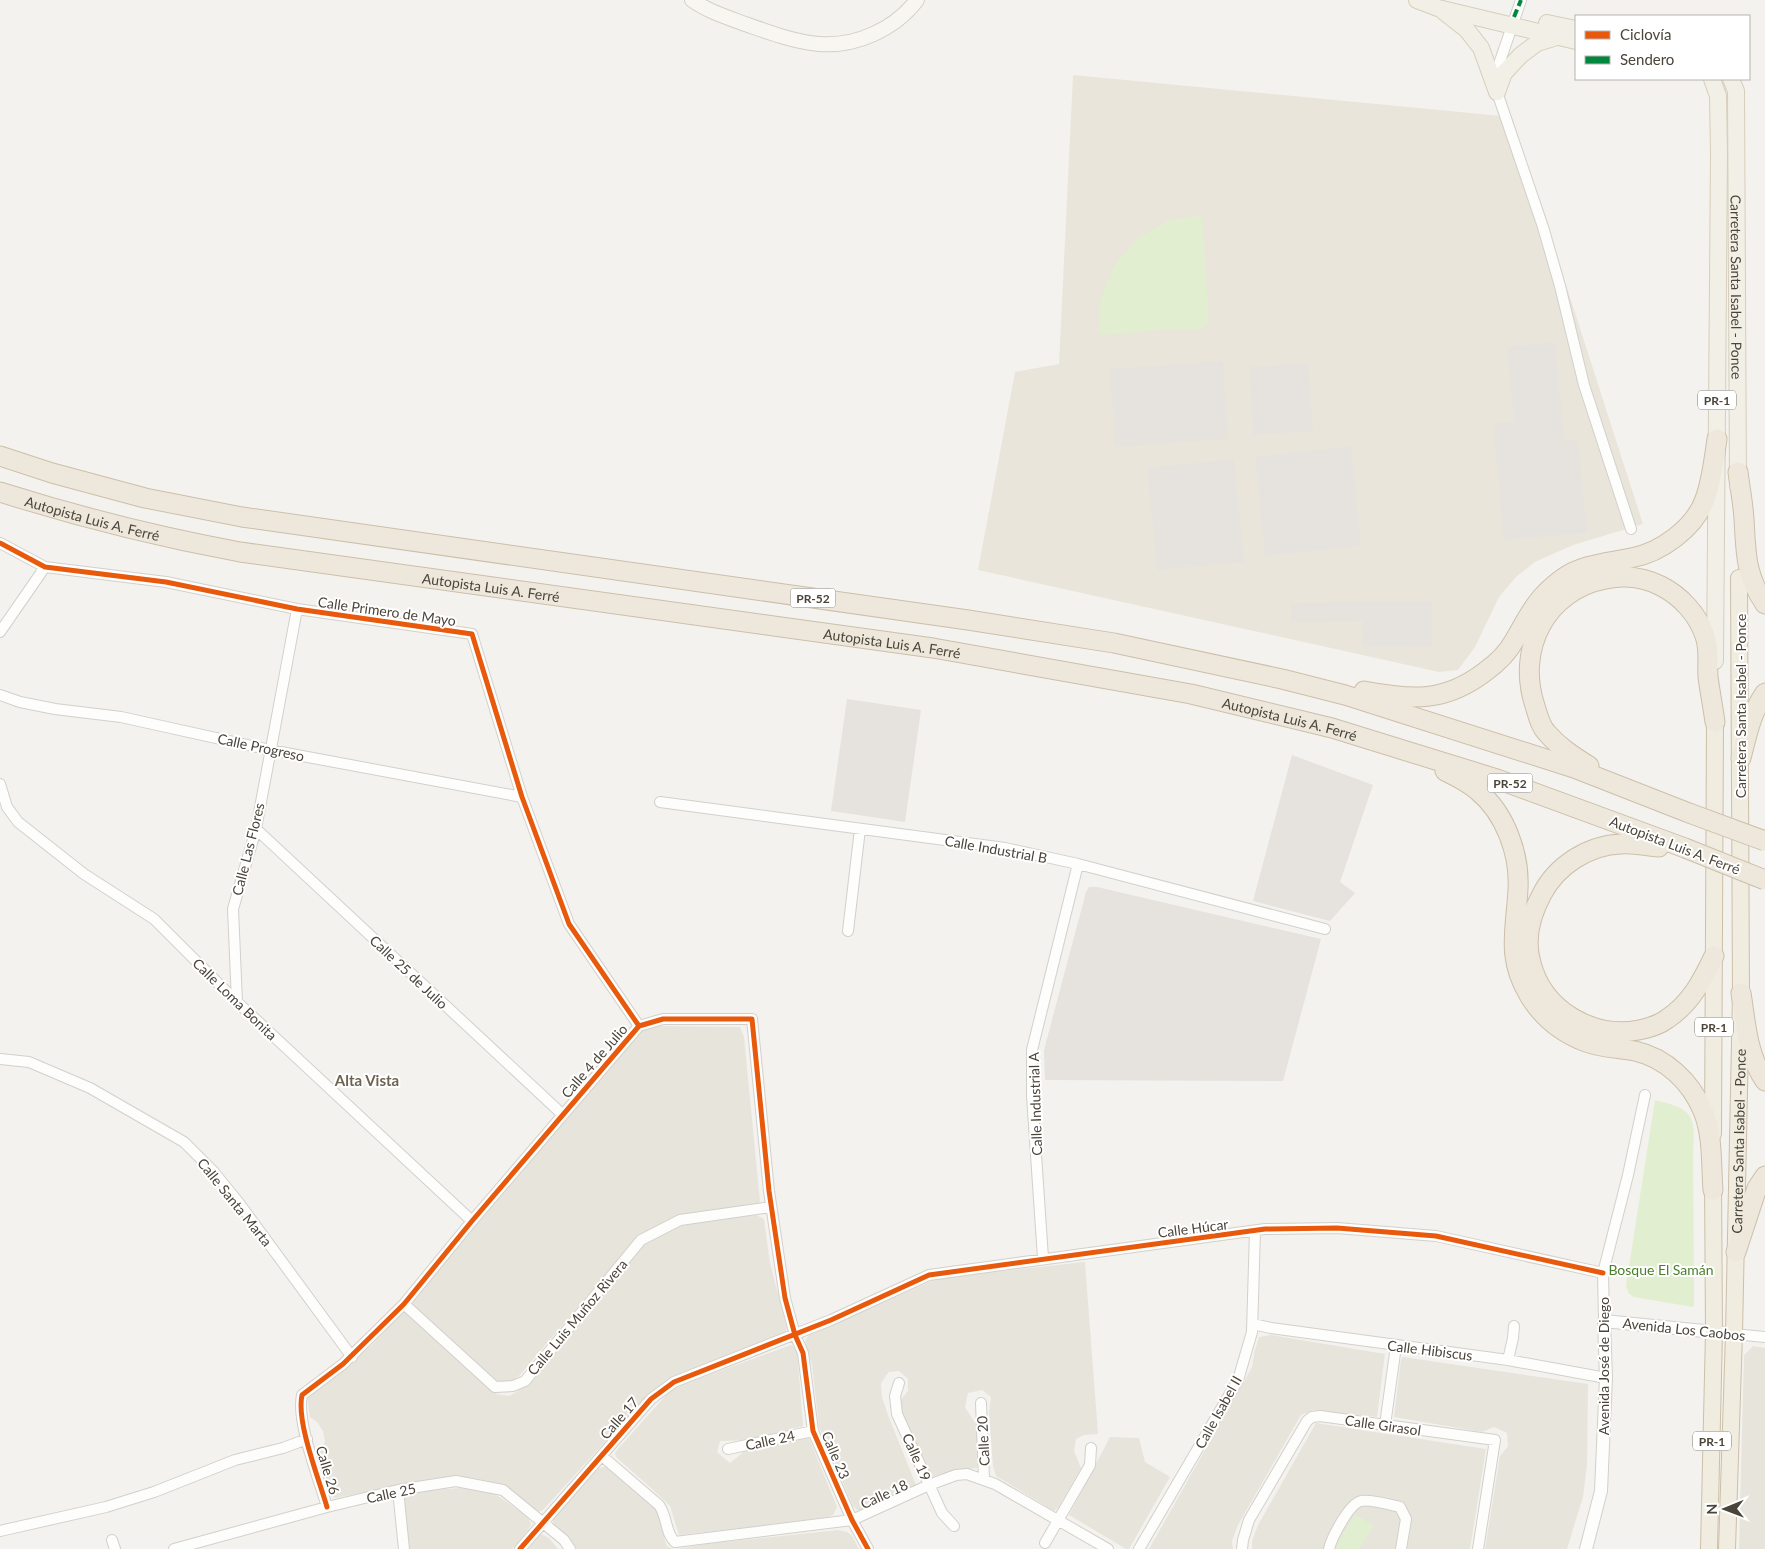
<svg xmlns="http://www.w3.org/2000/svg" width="1765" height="1549" font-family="Lato,sans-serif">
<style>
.residential{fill:#e7e4dc}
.industrial{fill:#e6e2de}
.education{fill:#eae5da}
.green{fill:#e1eecf}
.parking{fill:#e6e3df}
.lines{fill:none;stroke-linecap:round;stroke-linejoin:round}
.minor-casing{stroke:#d2d0cb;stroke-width:12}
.tertiary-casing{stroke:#d2d0cb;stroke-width:14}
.secondary-casing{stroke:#d3cfc5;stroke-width:16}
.primary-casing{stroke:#d6cebb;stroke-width:18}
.trunk-casing{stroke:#ccbfa9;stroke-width:18}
.motorway-casing{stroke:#ccbfa9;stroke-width:21}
.minor{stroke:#fdfdfc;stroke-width:10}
.tertiary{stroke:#fdfdfc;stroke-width:12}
.secondary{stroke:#f7f6f1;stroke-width:14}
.primary{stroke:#f2efe6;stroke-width:16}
.trunk{stroke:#f0ece0;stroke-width:16}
.motorway{stroke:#ede8db;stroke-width:19}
.motorway-bridge-casing{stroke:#ccbfa9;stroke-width:21;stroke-linecap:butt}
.motorway-bridge{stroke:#ede8db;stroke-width:19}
.quiet{stroke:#00873e;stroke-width:4;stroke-dasharray:8 4;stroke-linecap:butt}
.cycleway-casing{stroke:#fff;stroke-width:8}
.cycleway{stroke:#e8590c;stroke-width:5}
.labels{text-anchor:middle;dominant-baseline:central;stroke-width:4;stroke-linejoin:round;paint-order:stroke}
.shield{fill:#fff;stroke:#817c74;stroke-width:1}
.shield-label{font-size:12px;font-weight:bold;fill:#4b4439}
.street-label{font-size:14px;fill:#4b4439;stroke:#fff}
.park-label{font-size:14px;fill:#4a7f2a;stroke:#fff}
.neighbourhood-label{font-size:15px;font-weight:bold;fill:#6e6250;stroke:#fff}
</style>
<rect width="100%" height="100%" fill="#f4f2ee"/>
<!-- residential -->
<path class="residential" d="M658 1026 740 1027 744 1037 760 1201 758 1205 680 1217 640 1237 593 1289 520 1375 511 1382 503 1383 493 1379 409 1302 637 1034 647 1028Z
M756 1215 764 1219 770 1263 787 1329 783 1335 668 1380 643 1400 543 1510 538 1512 527 1506 499 1484 475 1478 452 1476 420 1481 335 1498 329 1494 318 1453 325 1442 323 1431 317 1422 310 1417 307 1397 371 1346 404 1311 497 1394 509 1396 518 1391 530 1380 633 1258 645 1241 666 1231 690 1223Z
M1085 1262 1098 1434 1084 1435 1076 1439 1074 1451 1081 1468 1058 1508 1054 1511 996 1476 993 1466 989 1412 991 1397 982 1390 968 1393 965 1407 977 1426V1468L957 1470 927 1478 897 1404 908 1391V1379L899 1371 889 1372 885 1377 881 1384 882 1397 888 1415 916 1485 862 1510H857L853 1506 819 1427 812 1365 805 1344 806 1339 809 1335 939 1278Z
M1271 1335 1385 1354 1377 1417 1314 1410 1301 1415 1238 1525 1232 1541 1233 1549H1149L1252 1367 1255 1350 1259 1337Z
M791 1345 797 1350 803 1426 747 1440 720 1441 717 1452 730 1463 746 1450 802 1437 809 1438 837 1507 833 1515 823 1519 679 1535 670 1506 651 1488 617 1458 615 1454 617 1450 667 1394 678 1386Z
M1753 1346 1765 1348V1549H1739L1744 1355Z
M1403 1357 1588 1384 1587 1466 1583 1497 1567 1549H1485L1500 1456 1508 1446 1507 1433 1494 1427 1482 1432 1394 1417 1401 1360Z
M1316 1423 1486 1449 1470 1549H1252V1541L1258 1525Z
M1110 1437 1139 1438 1145 1462 1170 1477 1129 1549H1126L1069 1515Z
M608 1466 658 1512 663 1525 664 1538 667 1546 673 1549H575L553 1525V1518L599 1468Z
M461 1488 483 1489 498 1496 527 1516 531 1524 528 1530 512 1549H409L403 1502 405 1496 414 1491Z
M838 1530 847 1532 852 1536 859 1549H676L705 1544Z
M541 1534 549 1538 558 1549H528Z"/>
<!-- industrial -->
<path class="industrial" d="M847 699 921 710 905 822 831 811Z
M1292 755 1373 785 1340 882 1355 893 1330 921 1253 901Z
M1089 887H1097L1321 939 1283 1081 1045 1080 1044 1050 1086 892Z"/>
<!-- education -->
<path class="education" d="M1073 75 1512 117 1643 524 1573 545 1535 562 1516 577 1499 597 1475 647 1458 670 1439 672 978 570 1015 372 1059 364Z"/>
<!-- green -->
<path class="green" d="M1202 215 1209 321 1202 329H1174L1099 335 1101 299 1114 266 1137 239 1167 221Z
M1655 1100C1691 1109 1696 1113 1693 1151L1694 1305 1693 1307 1634 1297 1629 1294 1626 1286Z
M1355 1514 1374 1526 1359 1549H1338L1335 1547Z"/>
<!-- parking -->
<path class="parking" d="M1555 342 1564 441 1578 440 1587 533 1504 540 1493 423 1514 421 1507 347Z
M1223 361 1228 439 1115 447 1110 369Z
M1308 363 1313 431 1254 435 1249 367Z
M1351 446 1361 546 1265 556 1255 457Z
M1234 459 1244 562 1157 570 1147 468Z
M1432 601V646L1363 647 1362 621 1291 622V603Z"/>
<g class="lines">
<defs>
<path id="minor" d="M1521 0 1499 64 1497 92 1543 227 1560 286 1584 385 1631 529
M0 543 45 567 166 582 297 609 472 634 522 797 569 924 639 1026
M0 632 45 567
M0 695 20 702 55 709 121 717 270 750 522 797
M0 784 7 807 18 822 84 874 154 919 237 1002 472 1221
M660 802 1005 848 1078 864 1325 929
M256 829 562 1114
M848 931 860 829
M237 1002 233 909 256 829 297 609
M0 1059 29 1062 90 1088 184 1142 213 1171 239 1203 352 1357
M1043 1258 1032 1096V1050L1078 864
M404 1304 495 1387 513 1386 525 1381 641 1240 680 1220 771 1207
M1604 1321 1603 1273 1628 1175 1645 1095
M1253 1324 1271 1328 1508 1360 1606 1378
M1734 1334 1765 1337
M1508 1360 1513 1338 1514 1326
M899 1383 895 1396 897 1414 942 1513 954 1526
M981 1403 984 1479
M1385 1425 1396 1346
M728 1449 813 1431
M602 1456 659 1505C668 1518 665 1533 675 1542L852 1520 929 1485 956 1475 967 1474 995 1484 1108 1549
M398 1490 404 1549
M327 1507C319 1479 296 1422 302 1395L343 1364 404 1304 472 1221 639 1026 663 1019H752L769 1191 785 1298 795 1335 803 1353 813 1431 852 1520 868 1549
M0 1531 106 1507 154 1492 235 1460 283 1448 307 1439
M112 1540 115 1549
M1045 1543 1090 1465 1091 1448
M174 1549 327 1507 398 1490 456 1481 503 1490 564 1540 570 1549
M520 1549 651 1399 674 1382 831 1320 929 1275 1265 1229 1337 1228 1436 1236 1603 1273
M1139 1549 1238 1380 1252 1332 1255 1231
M1242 1549 1243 1540 1249 1520 1307 1421 1312 1417 1320 1416 1495 1440 1478 1549
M1329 1549C1332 1537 1349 1504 1361 1501 1370 1499 1391 1505 1400 1507L1406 1519 1401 1549"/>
<path id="tertiary" d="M1586 1549 1601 1491 1606 1378 1604 1321 1734 1334"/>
<path id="secondary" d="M692 0C709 12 729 18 748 25 771 33 795 42 819 44 856 47 895 29 917 0"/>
<g id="primary">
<path d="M1417 0 1438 8 1576 41"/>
<path d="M1444 12 1467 30 1481 48 1497 92"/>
<path d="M1547 23 1576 29"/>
<path d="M1712 79 1718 96 1719 153 1715 661"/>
<path id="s1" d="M1731 79 1736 91 1738 486"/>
<path d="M1497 92 1504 73 1521 55 1537 43 1557 37"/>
</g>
<g id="trunk">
<path d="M1713 1134 1715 722"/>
<path d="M1709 1549 1714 1332 1713 1179"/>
<path id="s2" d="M1727 1549 1734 1334 1741 993 1739 578"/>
</g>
<g id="motorway">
<path d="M0 456 52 473 145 498 242 517 968 620 1114 643 1282 679 1345 695 1574 768 1689 813"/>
<path d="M1738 472C1740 488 1743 503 1744 519 1746 552 1745 575 1765 604"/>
<path id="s3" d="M0 492C79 517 159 537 240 552L933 648 1191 694 1332 728 1497 779 1685 848"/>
<path d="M1364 691C1412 700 1445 703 1486 671 1497 663 1508 652 1514 641 1530 614 1536 598 1562 579 1582 564 1608 563 1631 558 1660 553 1695 528 1705 499 1712 480 1714 459 1717 439"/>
<path d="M1741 758C1747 735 1751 713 1765 693"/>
<path d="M1589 766C1573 756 1559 747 1547 733 1540 726 1538 715 1535 706 1516 649 1546 590 1606 579 1625 575 1645 578 1661 586 1681 596 1698 615 1705 636 1710 650 1707 663 1708 677 1710 692 1713 707 1715 722"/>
<path d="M1445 771C1457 777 1468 782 1478 791 1505 813 1520 854 1518 889 1516 930 1506 957 1529 995 1542 1017 1562 1033 1586 1042 1602 1048 1619 1048 1635 1051 1666 1058 1691 1082 1703 1111 1713 1135 1711 1164 1713 1190"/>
<path d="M1659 847C1646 846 1634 843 1621 844 1589 845 1557 865 1542 894 1530 916 1524 939 1531 963 1543 1010 1592 1039 1639 1030 1649 1028 1659 1025 1667 1019 1691 1003 1702 981 1714 956"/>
<path d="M1741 993C1746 1024 1747 1054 1765 1081"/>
<path d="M1736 1252 1757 1188 1765 1176"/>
</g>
</defs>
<!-- minor casing -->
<use href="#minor" class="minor-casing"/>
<!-- tertiary casing -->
<use href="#tertiary" class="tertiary-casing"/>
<!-- secondary casing -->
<use href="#secondary" class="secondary-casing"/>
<!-- primary casing -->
<use href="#primary" class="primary-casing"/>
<!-- trunk casing -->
<use href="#trunk" class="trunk-casing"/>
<!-- motorway casing -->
<use href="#motorway" class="motorway-casing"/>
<!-- minor -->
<use href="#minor" class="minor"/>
<!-- tertiary -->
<use href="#tertiary" class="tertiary"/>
<!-- secondary -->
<use href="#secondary" class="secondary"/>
<!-- primary -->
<use href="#primary" class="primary"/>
<!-- trunk -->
<use href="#trunk" class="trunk"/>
<!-- motorway -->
<use href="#motorway" class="motorway"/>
<defs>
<path id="motorway-bridge" d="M1689 813 1765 841
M1685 848 1765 880"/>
</defs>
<!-- motorway-bridge casing -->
<use href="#motorway-bridge" class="motorway-bridge-casing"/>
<!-- motorway-bridge -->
<use href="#motorway-bridge" class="motorway-bridge"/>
<!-- quiet -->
<path class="quiet" d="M1514 17 1521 0"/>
<defs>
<path id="cycleway" d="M0 543 45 567 166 582 297 609 472 634 522 797 569 924 639 1026
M327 1507C319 1479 296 1422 302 1395L343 1364 404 1304 472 1221 639 1026 663 1019H752L769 1191 785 1298 795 1335 803 1353 813 1431 852 1520 868 1549
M520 1549 651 1399 674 1382 831 1320 929 1275 1265 1229 1337 1228 1436 1236 1603 1273"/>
</defs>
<!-- cycleway casing -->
<use href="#cycleway" class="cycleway-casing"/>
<!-- cycleway -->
<use href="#cycleway" class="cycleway"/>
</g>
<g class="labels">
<!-- shield labels -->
<g class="shield">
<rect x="1698" y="390.5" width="38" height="19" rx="4"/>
<rect x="790.5" y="588.5" width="45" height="19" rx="4"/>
<rect x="1487.5" y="773.5" width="45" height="19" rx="4"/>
<rect x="1695" y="1017.5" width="38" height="19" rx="4"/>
<rect x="1693" y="1431.5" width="38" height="19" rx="4"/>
</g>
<g class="shield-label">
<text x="1717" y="400">PR-1</text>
<text x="813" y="598">PR-52</text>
<text x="1510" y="783">PR-52</text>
<text x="1714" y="1027">PR-1</text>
<text x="1712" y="1441">PR-1</text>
</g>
<!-- street labels -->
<g class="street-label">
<text stroke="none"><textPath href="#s1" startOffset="209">Carretera Santa Isabel - Ponce</textPath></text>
<text stroke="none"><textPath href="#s3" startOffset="96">Autopista Luis A. Ferré</textPath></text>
<text stroke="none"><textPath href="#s3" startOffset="501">Autopista Luis A. Ferré</textPath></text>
<text transform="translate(387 611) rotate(8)">Calle Primero de Mayo</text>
<text stroke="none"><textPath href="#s3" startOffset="906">Autopista Luis A. Ferré</textPath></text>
<text transform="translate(1740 706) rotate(-90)">Carretera Santa Isabel - Ponce</text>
<text stroke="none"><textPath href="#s3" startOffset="1311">Autopista Luis A. Ferré</textPath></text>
<text transform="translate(261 747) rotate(12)">Calle Progreso</text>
<text transform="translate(1675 845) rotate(21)">Autopista Luis A. Ferré</text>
<text transform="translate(248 849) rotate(-76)">Calle Las Flores</text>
<text transform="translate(996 849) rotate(10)">Calle Industrial B</text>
<text transform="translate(409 972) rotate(43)">Calle 25 de Julio</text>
<text transform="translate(235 999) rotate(44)">Calle Loma Bonita</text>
<text transform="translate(594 1061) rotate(-49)">Calle 4 de Julio</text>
<text transform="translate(1035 1104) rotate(-92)">Calle Industrial A</text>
<text stroke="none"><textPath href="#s2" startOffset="408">Carretera Santa Isabel - Ponce</textPath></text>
<text transform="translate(235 1202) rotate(51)">Calle Santa Marta</text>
<text transform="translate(1193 1228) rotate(-7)">Calle Húcar</text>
<text transform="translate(577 1317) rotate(-50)">Calle Luis Muñoz Rivera</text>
<text transform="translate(1684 1329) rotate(6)">Avenida Los Caobos</text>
<text transform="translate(1430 1350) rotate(7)">Calle Hibiscus</text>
<text transform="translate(1603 1366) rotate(-90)">Avenida José de Diego</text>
<text transform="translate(1218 1412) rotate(-61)">Calle Isabel II</text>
<text transform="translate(619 1418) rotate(-49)">Calle 17</text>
<text transform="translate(1383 1425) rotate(8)">Calle Girasol</text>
<text transform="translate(770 1440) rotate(-12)">Calle 24</text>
<text transform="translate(983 1441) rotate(-93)">Calle 20</text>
<text transform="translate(836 1455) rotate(67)">Calle 23</text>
<text transform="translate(917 1457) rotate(66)">Calle 19</text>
<text transform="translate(328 1470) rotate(73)">Calle 26</text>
<text transform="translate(391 1493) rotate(-12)">Calle 25</text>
<text transform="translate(884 1494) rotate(-25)">Calle 18</text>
</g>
<!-- park labels -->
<g class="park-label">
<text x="1661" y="1269">Bosque El Samán</text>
</g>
<!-- neighbourhood labels -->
<g class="neighbourhood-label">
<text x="367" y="1080">Alta Vista</text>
</g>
</g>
<!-- legend -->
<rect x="1575" y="15" width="175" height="65" fill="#ffffff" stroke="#b7b4b0"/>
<rect x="1585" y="31" width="25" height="8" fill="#e8590c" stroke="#b7b4b0"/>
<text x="1620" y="40" font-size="15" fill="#4b4439">Ciclovía</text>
<rect x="1585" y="56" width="25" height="8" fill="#00873e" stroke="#b7b4b0"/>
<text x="1620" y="65" font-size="15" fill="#4b4439">Sendero</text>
<!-- north arrow -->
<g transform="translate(1725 1509) rotate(269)" stroke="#ffffff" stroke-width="4" paint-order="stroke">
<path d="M0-4L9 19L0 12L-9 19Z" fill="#4b4439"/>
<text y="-8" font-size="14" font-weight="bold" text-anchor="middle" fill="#4b4439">N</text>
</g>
</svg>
